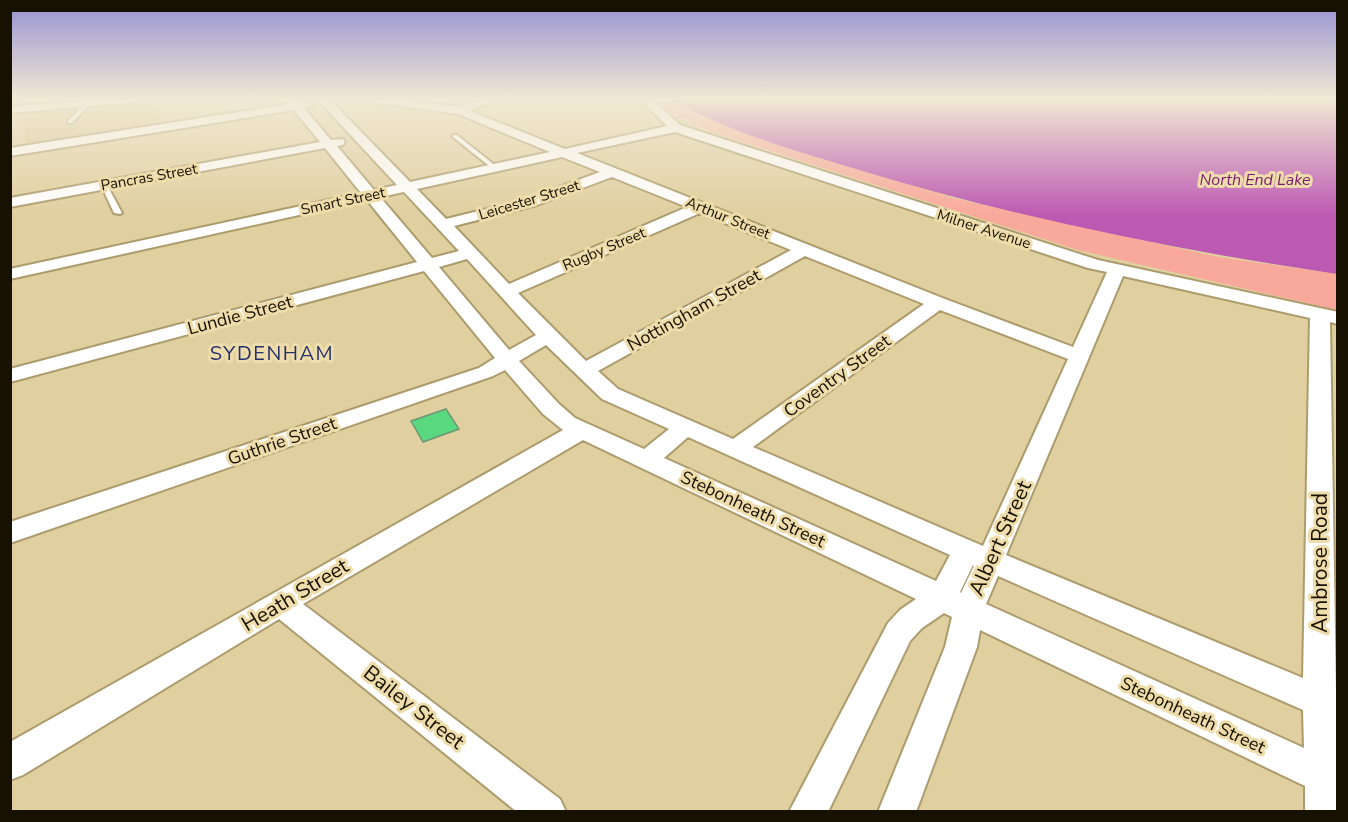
<svg xmlns="http://www.w3.org/2000/svg" width="1348" height="822" font-family="'Nunito Sans',sans-serif">
<style>
.built{fill:#d8c48c}
.green{fill:#f9a99b}
.water{fill:#bc5ab3}
.building{fill:#59d880;stroke:#6d9776;stroke-width:1.5}
.lines{fill:none;stroke-linecap:round;stroke-linejoin:round}
.service-casing{stroke:#ac9c6d;stroke-width:4}
.minor-casing{stroke:#ac9c6d;stroke-width:4}
.service{fill:#fff;fill-rule:evenodd}
.minor{fill:#fff;fill-rule:evenodd}
.labels{text-anchor:middle;dominant-baseline:central;stroke-width:6;stroke-linejoin:round;paint-order:stroke}
.far-street-label{font-size:15px;fill:#171101;stroke:#eedcab}
.far-water-label{font-size:16px;font-style:italic;fill:#771d71;stroke:#eedcab}
.street-label{font-size:18px;fill:#171101;stroke:#eedcab}
.neighbourhood-label{font-size:20px;letter-spacing:1.5px;fill:#243069;stroke:#eedcab}
.near-street-label{font-size:21px;fill:#171101;stroke:#eedcab}
</style>
<rect width="100%" height="100%" fill="#e0cf9f"/>
<!-- built -->
<path class="built" d="M156 103 163 123 26 144 24 114Z"/>
<!-- green -->
<path class="green" d="M654 99H669L698 115 791 149 953 198 1218 257 1337 274V310L1078 250 718 134 674 116Z"/>
<!-- water -->
<path class="water" d="M669 99H1337V274C1175 250 1013 217 856 169 792 150 727 131 669 99Z"/>
<!-- building -->
<path class="building" d="M446 409 459 429 423 442 411 421Z"/>
<g class="lines">
<defs>
<path id="service" d="M85 103 90 104 72 123H68V121Z
M453 135H457L497 167V169H493L453 137Z
M102 184 107 185 122 213 120 214 114 213 101 185Z"/>
<path id="minor" d="M94 99H142L137 102 10 113V107Z
M286 99 312 102V106L304 108 331 140 343 139 345 142 343 145 337 146 374 190 397 185 317 99H329L410 182 550 152 458 114 373 102 368 99H400L459 107 480 99H496L470 111 565 149 667 126 640 99H652L680 125 1098 260 1338 312V324L1330 322 1336 692 1338 693V812H1305V786L980 630 977 647 916 812H878L945 647 952 617 944 613 922 628 910 641 828 812H789L888 623 900 610 916 599 583 440 303 604 560 799 566 812H517L279 619 23 775 10 780V742L563 430 543 414 505 370 493 376 10 543V522L479 368 495 358 424 271 10 382V369L417 262 367 200 10 279V269L361 193 325 148 10 207V198L320 142 294 110 10 156V148L289 104ZM675 132 1088 268 1107 272 1073 347 945 299 577 153ZM562 157 600 172 527 199 446 219 417 189ZM612 177 687 207 509 284 454 226 537 205ZM404 192 459 251 432 258 380 197ZM700 213 791 250 586 361 518 293ZM805 256 924 304 733 439 618 389 598 371ZM467 259 536 335 509 350 439 267ZM1123 276 1310 318 1303 678 1006 555ZM940 310 1068 359 983 546 753 447ZM546 345 602 399 669 429 644 449 575 418 559 404 519 361ZM688 437 950 555 936 581 664 458ZM973 565 974 566 961 593 960 592ZM998 576 1303 710 1304 748 986 604Z"/>
</defs>
<!-- service casing -->
<use href="#service" class="service-casing"/>
<!-- minor casing -->
<use href="#minor" class="minor-casing"/>
<!-- service -->
<use href="#service" class="service"/>
<!-- minor -->
<use href="#minor" class="minor"/>
</g>
<!-- sky -->
<linearGradient id="sky" x2="0" y2="1"><stop stop-color="#9690d3"/><stop offset="0.46" stop-color="#f1e9d4"/><stop offset="1" stop-color="#f1e9d4" stop-opacity="0"/></linearGradient>
<rect width="1348" height="215" fill="url(#sky)"/>
<g class="labels">
<!-- far-street labels -->
<g class="far-street-label">
<text transform="translate(149 177) rotate(-10)">Pancras Street</text>
<text transform="translate(529 200) rotate(-17)">Leicester Street</text>
<text transform="translate(343 201) rotate(-12)">Smart Street</text>
<text transform="translate(728 218) rotate(22)">Arthur Street</text>
<text transform="translate(984 229) rotate(18)">Milner Avenue</text>
<text transform="translate(604 249) rotate(-23)">Rugby Street</text>
</g>
<!-- far-water labels -->
<g class="far-water-label">
<text x="1255" y="180">North End Lake</text>
</g>
<!-- street labels -->
<g class="street-label">
<text transform="translate(694 310) rotate(-29)">Nottingham Street</text>
<text transform="translate(240 315) rotate(-15)">Lundie Street</text>
<text transform="translate(837 376) rotate(-36)">Coventry Street</text>
<text transform="translate(282 441) rotate(-19)">Guthrie Street</text>
<text transform="translate(753 509) rotate(25)">Stebonheath Street</text>
<text transform="translate(1193 715) rotate(25)">Stebonheath Street</text>
</g>
<!-- neighbourhood labels -->
<g class="neighbourhood-label">
<text x="272" y="353">SYDENHAM</text>
</g>
<!-- near-street labels -->
<g class="near-street-label">
<text transform="translate(1000 538) rotate(-66)">Albert Street</text>
<text transform="translate(1320 563) rotate(-90)">Ambrose Road</text>
<text transform="translate(295 595) rotate(-31)">Heath Street</text>
<text transform="translate(414 707) rotate(38)">Bailey Street</text>
</g>
</g>
<!-- border -->
<rect width="1348" height="822" fill="none" stroke="#171101" stroke-width="24"/>
</svg>
